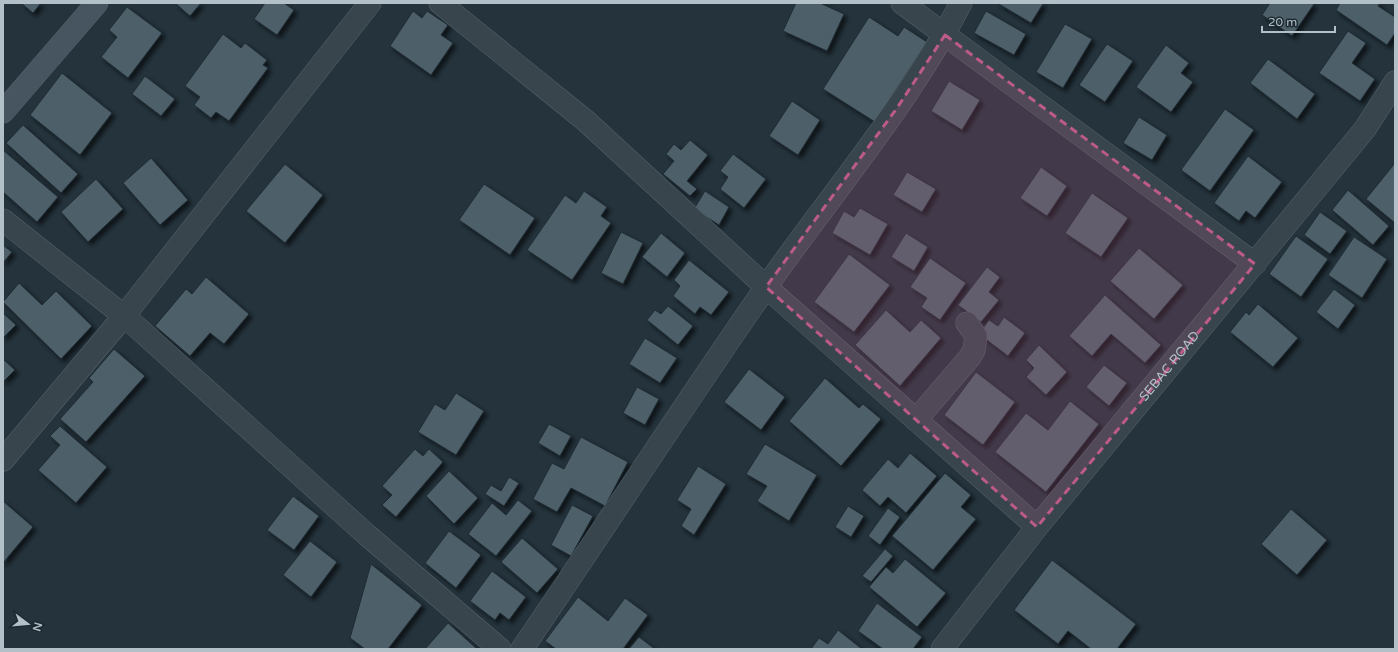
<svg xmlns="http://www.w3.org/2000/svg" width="1398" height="652" font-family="'Varela Round',sans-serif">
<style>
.building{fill:#4d5e67;stroke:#1f2c34;filter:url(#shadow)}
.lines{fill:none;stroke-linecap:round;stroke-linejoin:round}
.street-casing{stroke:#56636b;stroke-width:23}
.secondary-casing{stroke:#56636b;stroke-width:23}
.street{stroke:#38454d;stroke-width:22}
.secondary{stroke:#465560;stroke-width:22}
.marked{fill:#bc5b87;fill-opacity:0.2;stroke:#bc5b87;stroke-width:3;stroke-dasharray:8 5;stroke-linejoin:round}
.labels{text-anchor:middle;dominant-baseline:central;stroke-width:3;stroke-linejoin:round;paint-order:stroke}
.street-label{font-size:13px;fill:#b4c0c8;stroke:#1d2a32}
</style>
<defs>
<filter id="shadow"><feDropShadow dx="3.5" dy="3.5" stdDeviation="2" flood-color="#0009"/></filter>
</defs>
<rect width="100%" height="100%" fill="#24333c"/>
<!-- building -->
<path class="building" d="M21 3H41L33 13Z
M175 3H201L190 16Z
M265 3H284L294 10 277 35 254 19Z
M796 3H820L844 14 827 51 783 31Z
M997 3H1041L1043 4 1031 23Z
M1270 3H1313L1314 4 1292 36 1262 15Z
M1340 3H1380L1378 6 1395 17V33L1387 45 1336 10Z
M127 7 162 33 128 78 101 57 117 37 109 30Z
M413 11 422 18 427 11 448 25 441 35 453 43 431 75 390 46Z
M986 11 1026 34 1014 55 974 33Z
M869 17 898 36 904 27 927 42 875 122 823 89Z
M1065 24 1092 39 1063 88 1036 72Z
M1348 31 1366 43 1352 63 1375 79 1360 101 1319 73Z
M223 34 241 48 245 43 267 60 263 65 268 68 229 121 216 112 211 118 194 105 200 97 185 86Z
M1107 44 1133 61 1105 102 1079 85Z
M1166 45 1189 63 1181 73 1193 82 1171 112 1136 87Z
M1268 59 1315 94 1297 119 1250 83Z
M62 73 112 113 80 155 30 115Z
M145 76 175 99 161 116 132 94Z
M949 81 980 100 962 130 931 111Z
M792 101 820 120 798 155 769 136Z
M1225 109 1254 130 1210 191 1181 170Z
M1139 117 1167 135 1152 160 1123 143Z
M23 125 78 174 61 193 6 143Z
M690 140 708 155 687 181 697 189 690 196 663 174 674 161 666 154 674 144 681 150Z
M3 150 58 197 37 222 3 192Z
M733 154 766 179 744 208 720 189 728 177 720 171Z
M1248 156 1282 182 1255 218 1246 211 1239 221 1214 203Z
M151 158 188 200 160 225 123 183Z
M1395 163V223L1366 199Z
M285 164 323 195 285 243 246 211Z
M1041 167 1067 186 1047 216 1020 198Z
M907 172 936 189 922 212 893 195Z
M96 179 123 209 88 242 61 212Z
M484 184 535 218 510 255 459 220Z
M1348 190 1389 226 1373 245 1332 210Z
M584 191 607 207 601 216 611 223 572 280 527 250 565 195 576 203Z
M705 191 729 207 719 225 694 209Z
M1092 193 1128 218 1101 257 1065 233Z
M860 208 888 224 870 255 832 233 844 211 854 217Z
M1320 212 1347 231 1330 254 1304 235Z
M621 232 643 243 623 284 601 273Z
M661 233 685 253 667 277 642 257Z
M906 233 928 247 914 271 891 257Z
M1296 236 1328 259 1301 297 1269 274Z
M1354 237 1387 259 1362 298 1328 275Z
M3 245 12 252 3 263Z
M1139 248 1183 285 1154 319 1110 281Z
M849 254 890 285 854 332 814 302Z
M930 258 966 283 940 320 921 307 927 298 910 287Z
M689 260 729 292 711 315 700 307 695 314 673 296 680 286 674 280Z
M987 267 1000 277 989 292 999 300 981 322 958 305Z
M206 277 249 314 224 344 210 333 190 356 155 326 186 289 192 294Z
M19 283 42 305 56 291 92 326 61 359 3 302Z
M1334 289 1355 305 1338 329 1316 312Z
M1105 295 1161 345 1145 363 1111 334 1092 356 1069 336Z
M1258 304 1298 338 1273 367 1230 332 1246 312 1249 315Z
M668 306 693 326 678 345 647 320 655 310 661 314Z
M886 310 910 332 921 320 941 338 900 386 855 345Z
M3 313 16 325 3 338Z
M1004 317 1025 333 1008 356 979 334 989 320 998 326Z
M645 338 677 358 660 383 629 364Z
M1039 345 1067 372 1046 395 1026 377 1034 368 1026 360Z
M114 349 145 376 86 442 60 419 93 382 89 378Z
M3 359 15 370 3 382Z
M1104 365 1127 383 1109 406 1086 387Z
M749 369 785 397 761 430 724 402Z
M976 372 1015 402 983 445 944 415Z
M825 378 859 408 863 404 881 419 841 466 789 421Z
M637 387 659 399 645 425 623 413Z
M456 393 484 411 456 455 418 432 435 404 445 410Z
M1070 401 1099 424 1046 492 995 452 1026 413 1048 430Z
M549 424 571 436 560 456 538 443Z
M60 426 107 467 76 503 38 470 60 445 50 436Z
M581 437 628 462 605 506 571 488 557 512 533 499 552 463 564 469Z
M765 444 817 475 789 521 757 501 767 486 746 474Z
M415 449 423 456 429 449 443 462 396 517 382 505 392 495 382 486Z
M910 453 937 476 906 513 888 497 880 506 862 490 888 459 898 468Z
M698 466 726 484 694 535 681 526 691 509 677 500Z
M449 471 478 498 454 524 426 496Z
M945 473 971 495 961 507 976 519 933 570 892 536Z
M509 477 519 483 504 506 485 494 491 485 501 491Z
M293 496 319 516 294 550 267 530Z
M518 500 532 511 496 556 468 534 492 503 506 515Z
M3 501 33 527 3 563Z
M572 505 593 516 571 556 551 545Z
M848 506 864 516 851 537 835 527Z
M888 508 900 517 880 545 868 536Z
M1291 509 1327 540 1297 575 1261 544Z
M449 531 481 555 456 588 425 563Z
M522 538 558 569 537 593 501 562Z
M310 541 337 562 311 597 283 575Z
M885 549 893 556 871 582 862 576Z
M905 559 946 593 917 627 869 587 886 567 893 573Z
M1052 560 1136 624 1117 649H1091L1068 631 1058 644 1014 610Z
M371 564 422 605 388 649H365L350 638Z
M492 571 526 597 509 620 500 613 495 620 470 601Z
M578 597 608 621 625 598 648 615 623 649H556L545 641Z
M877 603 922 637 913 649H883L858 631Z
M448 623 476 648V649H425Z
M838 630 862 649H811L819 638 828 644Z
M639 637 655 649H629Z"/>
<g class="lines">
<defs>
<g id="street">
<path d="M440 3 586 121 766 287 1037 527"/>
<path d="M902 3 1255 264"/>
<path d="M3 220 129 320 367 535 500 649"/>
<path d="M916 420 970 357 974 350 976 336 967 323"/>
<path d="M3 460 124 316 370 3"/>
<path d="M522 649C604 529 683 406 766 287 832 193 908 105 961 3"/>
<path id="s1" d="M942 649 1037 527 1365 129 1395 82"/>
</g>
<path id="secondary" d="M3 112 97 3"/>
</defs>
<!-- street casing -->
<use href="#street" class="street-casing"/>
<!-- secondary casing -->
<use href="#secondary" class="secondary-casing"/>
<!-- street -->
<use href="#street" class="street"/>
<!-- secondary -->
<use href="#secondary" class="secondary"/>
</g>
<!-- marked area -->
<path class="marked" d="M945 35 1255 264 1037 527 766 287 897 108Z"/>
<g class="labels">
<!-- street labels -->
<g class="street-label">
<text stroke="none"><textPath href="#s1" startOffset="363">SEBAC ROAD</textPath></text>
</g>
</g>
<!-- border -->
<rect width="1398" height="652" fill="none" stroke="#b4c0c8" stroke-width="8"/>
<!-- north arrow -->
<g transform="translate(28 624) rotate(106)" stroke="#1d2a32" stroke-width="3" paint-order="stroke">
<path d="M0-3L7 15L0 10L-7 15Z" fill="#b4c0c8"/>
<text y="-6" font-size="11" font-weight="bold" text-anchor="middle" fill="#b4c0c8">N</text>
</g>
<!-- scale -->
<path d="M1262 26v6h73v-6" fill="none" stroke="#b4c0c8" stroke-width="2"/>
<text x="1268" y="26" font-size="12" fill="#b4c0c8" stroke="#1d2a32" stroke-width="3" paint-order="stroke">20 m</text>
</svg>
